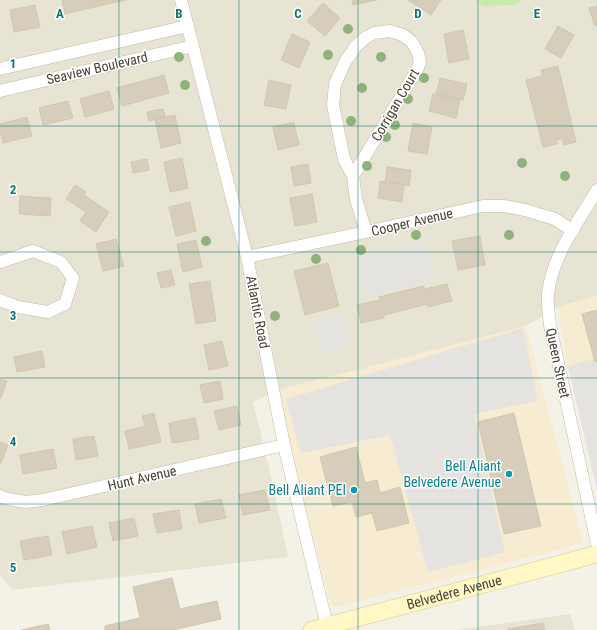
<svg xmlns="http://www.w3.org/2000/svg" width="597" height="630" font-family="'Roboto Condensed',sans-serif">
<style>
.residential{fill:#e8e4d4}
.commercial{fill:#f7ebd1}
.green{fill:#c9eaad}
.parking{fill:#e5e3df}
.building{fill:#d6cebb;stroke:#d1c7ae}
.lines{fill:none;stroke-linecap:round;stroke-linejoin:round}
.street-casing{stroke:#c0baa9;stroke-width:13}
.secondary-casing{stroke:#d6cb94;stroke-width:18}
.street{stroke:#fff;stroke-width:12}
.secondary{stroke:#fff7c6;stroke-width:17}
.tree{fill:#90b17c}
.grid{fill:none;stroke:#0f766e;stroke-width:1;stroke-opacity:0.55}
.culture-dot{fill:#0f9aa8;stroke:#fff;stroke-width:1.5}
.labels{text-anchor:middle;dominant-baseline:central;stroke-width:3;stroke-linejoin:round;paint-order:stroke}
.street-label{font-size:14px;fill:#474235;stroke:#fff}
.culture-label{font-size:14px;fill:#0d838f;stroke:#fff;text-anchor:end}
.grid-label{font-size:13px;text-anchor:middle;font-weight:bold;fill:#0f766e;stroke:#fff;stroke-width:3;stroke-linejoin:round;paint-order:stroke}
</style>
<rect width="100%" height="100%" fill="#f4f1e7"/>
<!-- residential -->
<path class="residential" d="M0 0H476L483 6 515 5 521 0H597V296L558 307 526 326 276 391 253 402 269 468 288 557 13 590 0 576Z
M570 614 575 630H456Z"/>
<!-- commercial -->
<path class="commercial" d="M597 296V490L568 366 562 332 558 307Z
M526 326 583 543 332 608 275 391Z"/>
<!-- green -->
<path class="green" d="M476 0H521L515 5 483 6Z"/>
<!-- parking -->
<path class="parking" d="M426 241 436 278 366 297 356 259Z
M341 313 349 346 320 353 312 320Z
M523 328 538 401 474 414 505 552 428 572 390 435 301 453 286 399Z
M597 358V490L568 366Z"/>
<!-- building -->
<path class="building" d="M62 0H102L103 5 65 14Z
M102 0H126L103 5Z
M352 0H377L353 5Z
M408 0H441L431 15Z
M323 3 340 18 325 36 307 21Z
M35 5 40 27 14 32 10 10Z
M597 6V25L595 26 589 8Z
M558 26 574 35 561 58 545 49Z
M463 30 469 59 449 63 444 34Z
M292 34 310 42 299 68 281 60Z
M558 66 576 142 564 145 562 139 557 140V144L543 147 526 80 542 76 541 70Z
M164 75 169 93 122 106 117 88Z
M440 78 467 84 463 100 436 94Z
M269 80 291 85 286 109 264 105Z
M109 91 114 109 85 117 80 99Z
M433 94 460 100 456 118 429 111Z
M68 101 73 118 43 125 39 108Z
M163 109 165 117 149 121 147 112Z
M175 115 181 143 161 148 155 119Z
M27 117 32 136 3 143 0 130V124Z
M294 122 299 145 278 150 273 127Z
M413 123 432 127 427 154 408 151Z
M182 158 188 188 170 192 164 162Z
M147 159 149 170 133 173 131 162Z
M308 164 311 183 294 186 291 167Z
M387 167 411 170 409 186 385 182Z
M380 181 404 185 402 202 378 198Z
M75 185 86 192 84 195 109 212 96 232 80 221 86 212 66 199Z
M312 194 317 222 295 226 290 198Z
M20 196 51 198 50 216 19 214Z
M190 202 196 231 176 236 169 207Z
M480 236 485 265 458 270 452 241Z
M116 239 124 266 103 271 96 244Z
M196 240 202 267 183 272 177 244Z
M328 263 339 306 305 315 294 271Z
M171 270 175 285 161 288 157 273Z
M210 281 216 321 196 324 189 284Z
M447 284 452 301 428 307 427 304 384 315V318L361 323 357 305 380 300 379 297 424 286V289Z
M597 310V361L595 362 582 314Z
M222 341 228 366 209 370 204 345Z
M42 351 45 367 17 372 14 357Z
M0 379 7 381 1 398H0Z
M220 381 223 399 204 403 200 385Z
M237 406 241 425 219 430 214 411Z
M154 413 161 442 129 449 125 431 145 426 142 416Z
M514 413 541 526 504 534 478 422Z
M195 418 199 439 172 443 169 423Z
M94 436 98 456 76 460 73 439Z
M0 442 8 445 1 463H0Z
M356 447 365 483 377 480 380 493 400 487 409 523 377 531 372 513 356 517 352 502 333 506 320 457Z
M53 449 57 468 23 474 20 455Z
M265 490 270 510 243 515 239 495Z
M221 499 226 518 199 523 195 504Z
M179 510 182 529 157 533 153 514Z
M134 518 138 536 113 541 109 523Z
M92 526 97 547 67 554 62 532Z
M48 536 52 555 24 560 20 541Z
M172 578 180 609 217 601 221 619 173 630H105V626L140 618 133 587Z
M543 623 545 630H508V629Z
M48 624 50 630H21Z"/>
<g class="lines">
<defs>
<path id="street" d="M181 0 247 257 284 445 327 626
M0 69 188 26
M0 91 193 46
M353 176 417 70 420 62 418 53 412 42 403 35 390 31 374 33 365 38 356 46 345 62 335 84 333 105 344 159 353 176 356 199 366 232
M597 190C578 222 552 256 548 294 547 304 549 315 550 325L597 544
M247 257 366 232 483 206H504L525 210 555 219 573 231
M0 262 33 251 61 262 73 278 65 304 48 312 18 307 0 300
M0 496 8 499 26 502 43 500 284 445"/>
<g id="secondary">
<path id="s1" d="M312 630 597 554"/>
</g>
</defs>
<!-- street casing -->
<use href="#street" class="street-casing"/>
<!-- secondary casing -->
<use href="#secondary" class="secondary-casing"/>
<!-- street -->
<use href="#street" class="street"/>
<!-- secondary -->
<use href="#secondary" class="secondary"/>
</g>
<!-- trees -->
<g class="tree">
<circle cx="348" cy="29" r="5"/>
<circle cx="328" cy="55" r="5"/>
<circle cx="179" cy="57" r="5"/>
<circle cx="381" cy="57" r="5"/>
<circle cx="424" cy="78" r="5"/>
<circle cx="185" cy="85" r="5"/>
<circle cx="362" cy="88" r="5"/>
<circle cx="408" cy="99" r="5"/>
<circle cx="351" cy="121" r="5"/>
<circle cx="395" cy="125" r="5"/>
<circle cx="386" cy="137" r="5"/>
<circle cx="522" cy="163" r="5"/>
<circle cx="367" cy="166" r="5"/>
<circle cx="565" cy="176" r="5"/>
<circle cx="416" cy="235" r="5"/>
<circle cx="509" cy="235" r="5"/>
<circle cx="206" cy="241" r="5"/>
<circle cx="361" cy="250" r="5"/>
<circle cx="316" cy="259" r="5"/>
<circle cx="275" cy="316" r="5"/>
</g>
<!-- grid -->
<path class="grid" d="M119 0V630M239 0V630M358 0V630M478 0V630M0 126H597M0 252H597M0 378H597M0 504H597"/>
<!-- markers -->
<g class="culture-dot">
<circle cx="509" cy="474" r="4"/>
<circle cx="354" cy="490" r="4"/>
</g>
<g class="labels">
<!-- street labels -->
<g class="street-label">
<text transform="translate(97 68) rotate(-13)">Seaview Boulevard</text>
<text transform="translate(395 105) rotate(-60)">Corrigan Court</text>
<text transform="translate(412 222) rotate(-13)">Cooper Avenue</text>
<text transform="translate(258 312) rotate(79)">Atlantic Road</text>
<text transform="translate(558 363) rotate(78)">Queen Street</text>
<text transform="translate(142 478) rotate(-13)">Hunt Avenue</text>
<text stroke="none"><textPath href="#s1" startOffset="147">Belvedere Avenue</textPath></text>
</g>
<!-- culture labels -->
<g class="culture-label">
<text x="501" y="466">Bell Aliant<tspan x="501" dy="16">Belvedere Avenue</tspan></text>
<text x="346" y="490">Bell Aliant PEI</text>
</g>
</g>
<g class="grid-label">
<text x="60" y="18">A</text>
<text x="179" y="18">B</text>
<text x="298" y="18">C</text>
<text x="418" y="18">D</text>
<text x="537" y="18">E</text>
<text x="13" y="68">1</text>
<text x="13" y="194">2</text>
<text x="13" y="320">3</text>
<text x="13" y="446">4</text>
<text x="13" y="572">5</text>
</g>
</svg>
